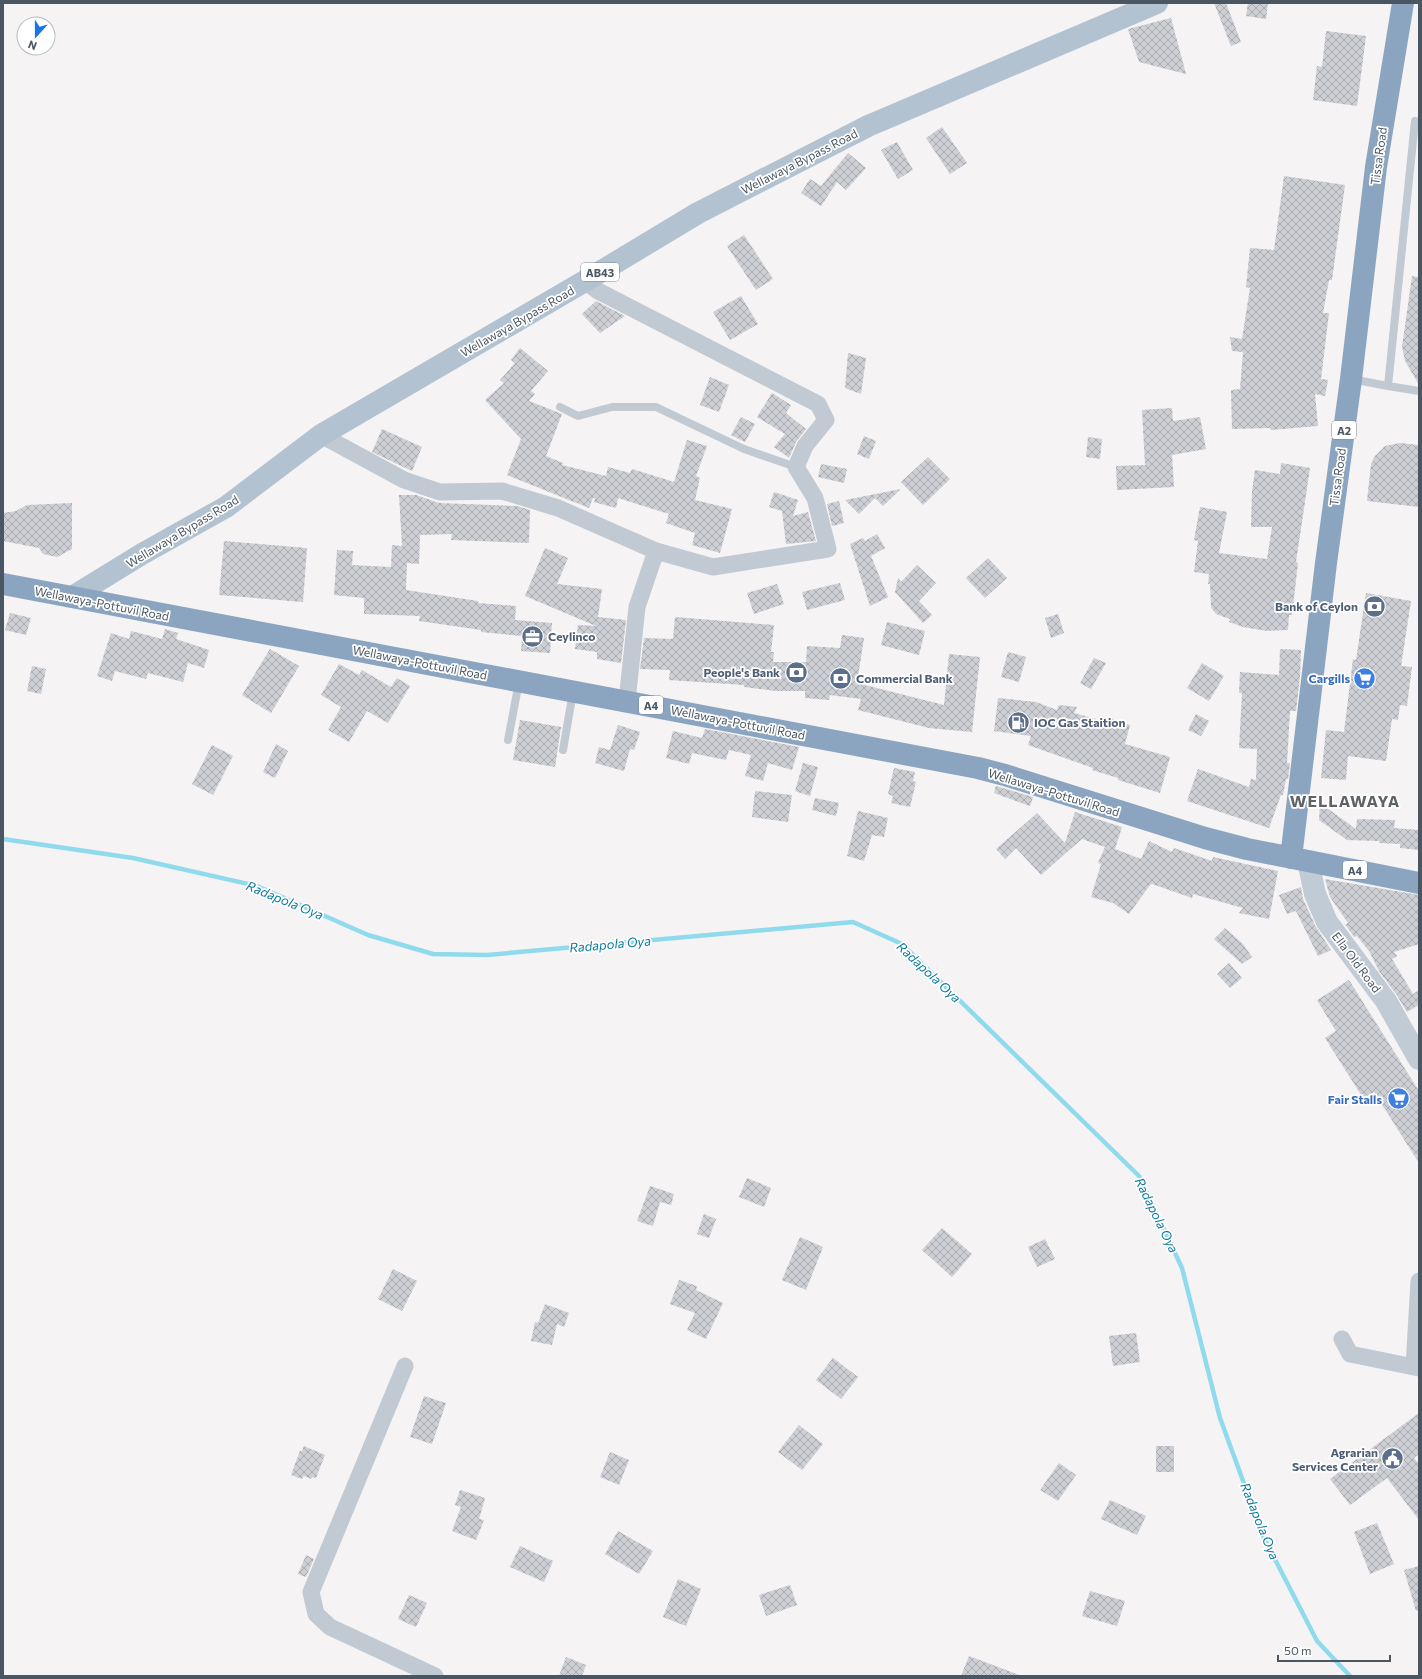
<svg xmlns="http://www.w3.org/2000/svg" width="1422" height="1679" font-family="Commissioner,sans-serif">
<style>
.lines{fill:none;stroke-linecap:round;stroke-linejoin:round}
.stream{stroke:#90daee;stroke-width:4.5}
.building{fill:url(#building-cross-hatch)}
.lane{stroke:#c1cad2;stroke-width:8}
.street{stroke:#c1cad2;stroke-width:17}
.secondary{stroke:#c1cbd6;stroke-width:22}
.primary{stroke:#b3c2d1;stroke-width:22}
.highway{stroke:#8ba5c1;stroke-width:22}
.labels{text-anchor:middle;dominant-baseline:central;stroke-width:3.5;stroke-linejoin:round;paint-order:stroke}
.shield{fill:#fff;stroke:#808990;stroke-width:1}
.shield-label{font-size:11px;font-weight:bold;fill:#4a5661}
.street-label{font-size:12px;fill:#4a5661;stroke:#fff}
.service-label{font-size:12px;font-weight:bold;fill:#4e5e75;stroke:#fff;text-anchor:end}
.shop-label{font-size:12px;font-weight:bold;fill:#366cbe;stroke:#fff;text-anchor:end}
.water-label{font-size:13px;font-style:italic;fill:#0c7c9b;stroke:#fff}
.district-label{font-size:16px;font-weight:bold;letter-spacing:1px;fill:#5f6368;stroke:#fff}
</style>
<defs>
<pattern id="building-cross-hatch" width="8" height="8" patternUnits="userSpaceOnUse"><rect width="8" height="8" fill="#cdcfd5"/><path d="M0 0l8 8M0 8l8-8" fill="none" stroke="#a8abb0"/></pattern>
</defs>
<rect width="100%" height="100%" fill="#f5f3f3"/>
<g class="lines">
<!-- stream -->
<path class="stream" d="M3 839 133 858 257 886 368 935 433 954 487 955 853 922 902 944 1139 1176 1182 1268 1220 1418 1264 1538 1317 1641 1350 1676"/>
</g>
<!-- building -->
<path class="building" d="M1214 3H1226L1241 42 1231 46Z
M1248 3H1268L1266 19 1246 16Z
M1171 18 1186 74 1139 62 1128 29Z
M1326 31 1366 36 1357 106 1313 100 1317 66 1322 67Z
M942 127 967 163 950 174 926 138Z
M897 142 913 170 898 179 881 150Z
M848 153 866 168 846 190 837 182 821 206 801 193 810 179 821 186Z
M1284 176 1345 185 1332 280H1329L1323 313H1329L1321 379 1328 380 1325 396 1315 394 1318 426 1271 430 1270 428 1232 429 1231 390 1240 389 1243 352 1232 351 1230 337 1242 339 1250 288 1246 287 1250 248 1274 250Z
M744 235 773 279 756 290 727 246Z
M1412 276 1419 277V385L1405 361 1402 347Z
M741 296 758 324 730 340 713 312Z
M596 301 625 316 600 333 582 314Z
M520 348 548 371 531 391 535 394 529 401 562 414 546 456 563 463 562 465 606 476 608 467 630 473 632 469 674 482 687 440 707 446 696 476 700 478 695 500 732 509 720 553 692 545 695 533 666 523 669 514 618 498 616 508 594 502 595 498H593L589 508 507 475 521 439 485 400 504 383 500 380 515 363 511 360Z
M848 353 866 358 861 394 845 388Z
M710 377 729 385 719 412 700 405Z
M772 393 791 405 786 413 806 429 796 442 789 458 774 447 785 434 757 417Z
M1172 408 1173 421 1200 417 1206 449 1172 455 1174 487 1117 490 1116 466 1145 465 1142 410Z
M741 417 755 424 745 442 731 435Z
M382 429 422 447 412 471 372 452Z
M864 436 876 441 869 459 857 454Z
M1088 437 1102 439 1100 459 1086 457Z
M1400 443 1419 445V507L1367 501 1371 464 1375 456 1385 446Z
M928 457 950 479 923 505 901 482Z
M1281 463 1310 468 1296 562 1298 563 1292 615H1289L1288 630 1267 631 1243 627 1229 622 1230 619 1216 614 1211 607 1210 584H1208L1209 574 1194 572 1198 541 1194 540 1200 507 1227 512 1219 553 1267 559 1272 527H1251L1252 491 1255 470 1280 474Z
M821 464 847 469 844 483 818 477Z
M901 489 883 506 875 498 859 514 845 500Z
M774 492 798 500 793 516 808 512 816 541 786 544 782 511 769 507Z
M399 495H416L439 503 517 506 530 510 529 543 451 540 452 534 420 535 419 564 407 563 406 590 478 601V603L516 606 515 620 552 623 550 653 521 651 522 636 481 632V630L419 621 420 616 364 614V598L334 595 337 550 353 551 352 565 391 567 392 545 402 546Z
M839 501 844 523 832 526 827 504Z
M72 503V549L57 557 43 554 39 548 3 541V513L16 511 27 505Z
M877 534 885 548 871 556 888 597 870 606 850 544 863 538 865 541Z
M224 541 307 548 303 602 219 595Z
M545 548 568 558 557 584 602 589 598 617 626 620 621 663 597 659V652L575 649 578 625 596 626 525 596Z
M988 558 1007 578 985 598 966 578Z
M917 565 936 583 919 601 932 615 923 623 895 592 898 578 901 582Z
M840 583 845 600 807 610 802 592Z
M777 584 784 604 754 614 747 593Z
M1366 593 1411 601 1401 666 1412 667 1407 706 1400 705 1398 720 1392 719 1386 761 1348 756 1346 780 1321 778 1326 730 1344 732 1353 659 1356 660Z
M10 613 31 618 26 635 5 630Z
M1058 614 1064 633 1051 638 1045 618Z
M675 617 774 625 771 652H774L773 662H806L807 646 840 648 842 635 864 638 857 683 944 705 949 654 980 657 972 732 929 728 858 710 861 699 830 695 829 700 805 698V691H776L744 687V685L669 680 670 670 640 669 644 638 673 639Z
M887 622 925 631 919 655 881 645Z
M165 629 178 633 176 639 209 650 204 668 188 663 183 682 148 673 146 679 115 671 112 681 97 676 111 633 129 639 131 631 162 639Z
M270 649 299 666 271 713 242 695Z
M1280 649 1301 650 1300 676 1296 711H1290L1287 763H1290L1288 779H1286L1283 795H1281L1269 828 1187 801 1198 769 1249 787 1251 779 1256 780 1257 749 1239 748 1242 693H1239L1240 672 1279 675Z
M1008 652 1026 657 1019 682 1001 677Z
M1094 658 1106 663 1091 689 1080 683Z
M1202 663 1224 676 1209 701 1187 688Z
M339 664 359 675 362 670 391 687 397 678 410 686 388 723 367 711 349 742 328 730 341 707 321 695Z
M32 666 46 669 41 694 27 691Z
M998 698 1036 702 1057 710 1059 705 1077 707 1074 713 1106 722 1108 717 1130 725 1125 744 1170 757 1160 793 1118 780V778L1092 770 1093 768 1028 745 1031 736 994 731Z
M1196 714 1209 721 1201 736 1188 730Z
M520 720 561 727 555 767 513 760Z
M618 725 640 732 634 750 630 749 624 771 595 763 599 747 610 750Z
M705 729 799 747 792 770 768 763 763 781 745 776 751 755 729 750 726 760 692 753 689 764 666 758 673 731 702 738Z
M276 744 288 751 275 778 263 772Z
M212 745 233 756 213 795 192 784Z
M803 763 818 767 810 796 795 791Z
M894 768 915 772 913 781 916 782 910 807 891 803 893 796 888 794Z
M996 786 1033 797 1030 806 994 793Z
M755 791 792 795 788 822 752 817Z
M815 798 839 803 836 816 812 810Z
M1320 803 1356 829 1357 819 1395 820 1394 828 1419 830V850L1400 848V844L1379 843V841L1347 840 1319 820Z
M858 811 888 818 884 837 872 835 864 861 847 856Z
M1075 812 1122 827 1115 849 1141 859 1149 841 1172 852 1174 848 1212 861 1213 857 1278 871 1269 919 1239 913 1243 908 1193 894 1192 898 1152 884 1150 885 1129 914 1113 903 1091 897 1101 864 1098 863 1105 847 1082 839 1041 875 1016 848 1005 859 996 849 1037 813 1065 843Z
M1325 879 1419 895V944L1394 952 1397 956 1392 959 1413 994 1419 990V1005L1407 1012 1396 994 1379 971 1369 951 1357 936 1354 937 1347 927 1345 925 1348 923 1330 897Z
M1301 887 1303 899 1316 927 1331 950 1318 956 1296 911 1287 914 1279 895Z
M1225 928 1243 944 1252 957 1242 964 1214 939Z
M1229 963 1242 978 1230 988 1217 974Z
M1349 980 1419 1091V1163L1374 1092 1363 1098 1325 1038 1336 1031 1317 1000Z
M747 1178 771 1188 764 1207 739 1197Z
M650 1186 674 1194 671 1205 660 1202 653 1226 637 1221Z
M704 1214 716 1219 709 1238 697 1234Z
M942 1228 972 1254 952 1277 922 1250Z
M800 1237 823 1247 806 1290 782 1280Z
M1045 1239 1055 1259 1037 1267 1028 1247Z
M393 1269 417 1281 402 1311 378 1299Z
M679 1280 697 1286 696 1290 723 1303 706 1339 687 1330 695 1313 670 1304Z
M545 1304 569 1313 564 1327 557 1324 552 1345 531 1341 535 1322 538 1323Z
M1136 1333 1140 1362 1113 1366 1109 1336Z
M833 1358 858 1377 841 1399 816 1380Z
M424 1396 446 1403 432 1444 410 1437Z
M1419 1413V1454L1414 1458 1419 1464V1520L1387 1478 1350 1505 1330 1479Z
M799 1425 823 1444 802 1470 778 1452Z
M304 1446 325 1455 316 1478 312 1477 311 1479 304 1476 302 1479 291 1475 300 1451H302Z
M1156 1446H1174V1472H1156Z
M610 1452 629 1460 619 1485 600 1477Z
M1059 1463 1076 1475 1058 1501 1040 1490Z
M460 1490 485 1498 479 1519 484 1520 476 1540 452 1531 461 1507 455 1505Z
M1110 1500 1146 1516 1137 1535 1101 1519Z
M1377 1523 1394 1564 1370 1574 1354 1532Z
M618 1531 653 1551 639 1574 605 1554Z
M520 1546 553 1561 544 1582 510 1567Z
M306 1555 314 1559 306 1577 298 1574Z
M1419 1566V1610L1416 1611 1404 1570Z
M678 1579 701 1589 686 1626 663 1617Z
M790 1585 797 1605 766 1616 759 1595Z
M1090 1591 1125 1601 1117 1626 1082 1616Z
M409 1595 427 1603 416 1627 398 1619Z
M969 1656 1019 1675V1676H961Z
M566 1657 586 1665 582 1676H559Z"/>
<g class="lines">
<!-- lane -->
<path class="lane" d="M1419 122 1415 121 1388 386 1419 391
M1351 379 1388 386
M560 407 578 416 612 407H656L744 449 796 467
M508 740 519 682
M563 750 573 692"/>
<!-- street -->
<path class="street" d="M321 435 404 480 440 492 502 491 558 508 656 551 713 567 828 549 815 498 796 467 805 446 826 420 818 404 598 291 585 281
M627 701 637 607 656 551
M1342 1339 1350 1354 1419 1368
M405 1366 311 1592 316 1614 330 1627 435 1676
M1414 1367 1419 1281"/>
<!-- secondary -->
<path class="secondary" d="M1308 861 1315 894 1327 922 1386 1001 1419 1059"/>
<!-- primary -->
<path class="primary" d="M72 597 142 554 226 507 321 435 585 281 698 213 868 126 1157 3"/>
<!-- highway -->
<path class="highway" d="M3 584 978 768 1005 775 1205 838 1247 849 1419 883
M1291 858 1326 563 1351 379 1376 167 1403 3"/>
</g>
<!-- icons -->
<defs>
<symbol id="bank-disc" viewBox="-11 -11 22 22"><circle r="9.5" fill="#5c6f8a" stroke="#fff"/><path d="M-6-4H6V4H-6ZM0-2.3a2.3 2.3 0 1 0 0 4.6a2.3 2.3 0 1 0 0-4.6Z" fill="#fff"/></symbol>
<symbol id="office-disc" viewBox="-11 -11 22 22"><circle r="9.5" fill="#5c6f8a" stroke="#fff"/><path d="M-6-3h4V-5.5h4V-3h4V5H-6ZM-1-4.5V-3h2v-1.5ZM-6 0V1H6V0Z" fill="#fff"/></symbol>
<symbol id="supermarket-disc" viewBox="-11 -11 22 22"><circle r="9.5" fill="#3f7fe0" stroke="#fff"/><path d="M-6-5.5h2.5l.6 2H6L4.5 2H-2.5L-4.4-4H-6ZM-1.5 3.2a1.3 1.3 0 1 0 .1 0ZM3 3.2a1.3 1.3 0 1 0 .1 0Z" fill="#fff"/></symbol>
<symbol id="fuel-disc" viewBox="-11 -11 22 22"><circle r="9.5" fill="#5c6f8a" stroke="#fff"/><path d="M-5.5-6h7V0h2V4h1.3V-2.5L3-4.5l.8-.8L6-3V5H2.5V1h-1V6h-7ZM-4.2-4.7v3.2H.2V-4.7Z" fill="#fff"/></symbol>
<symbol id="civic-disc" viewBox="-11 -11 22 22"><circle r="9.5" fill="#5c6f8a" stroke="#fff"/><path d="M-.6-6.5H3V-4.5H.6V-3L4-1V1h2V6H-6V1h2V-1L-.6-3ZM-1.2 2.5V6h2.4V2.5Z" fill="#fff"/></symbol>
</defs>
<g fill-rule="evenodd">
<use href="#bank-disc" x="1362" y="594" width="25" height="25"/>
<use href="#office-disc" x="520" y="624" width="25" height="25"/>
<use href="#bank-disc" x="784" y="660" width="25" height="25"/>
<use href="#bank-disc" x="828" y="666" width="25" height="25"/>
<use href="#supermarket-disc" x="1352" y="666" width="25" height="25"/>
<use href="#fuel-disc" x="1006" y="710" width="25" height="25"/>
<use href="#supermarket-disc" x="1386" y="1086" width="25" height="25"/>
<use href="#civic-disc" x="1380" y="1446" width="25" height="25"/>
</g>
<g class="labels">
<!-- shield labels -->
<g class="shield">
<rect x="581" y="263" width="38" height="18" rx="3"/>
<rect x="1332" y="421" width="24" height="18" rx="3"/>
<rect x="639" y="696" width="24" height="18" rx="3"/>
<rect x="1343" y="861" width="24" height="18" rx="3"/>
</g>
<g class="shield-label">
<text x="600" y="272">AB43</text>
<text x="1344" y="430">A2</text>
<text x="651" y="705">A4</text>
<text x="1355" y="870">A4</text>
</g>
<!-- street labels -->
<g class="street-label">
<text transform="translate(1378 156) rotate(-82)">Tissa Road</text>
<text transform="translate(799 161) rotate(-27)">Wellawaya Bypass Road</text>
<text transform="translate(517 321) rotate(-30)">Wellawaya Bypass Road</text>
<text transform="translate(1337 477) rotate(-82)">Tissa Road</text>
<text transform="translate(182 531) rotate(-31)">Wellawaya Bypass Road</text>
<text transform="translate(102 603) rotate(11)">Wellawaya-Pottuvil Road</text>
<text transform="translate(420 662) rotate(11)">Wellawaya-Pottuvil Road</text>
<text transform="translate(738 722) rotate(11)">Wellawaya-Pottuvil Road</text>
<text transform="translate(1054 792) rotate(17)">Wellawaya-Pottuvil Road</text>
<text transform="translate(1357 962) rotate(53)">Ella Old Road</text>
</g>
<!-- service labels -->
<g class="service-label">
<text x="1358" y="606">Bank of Ceylon</text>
<text x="548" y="636" text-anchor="start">Ceylinco</text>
<text x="780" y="672">People's Bank</text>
<text x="856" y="678" text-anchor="start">Commercial Bank</text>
<text x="1034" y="722" text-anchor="start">IOC Gas Staition</text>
<text x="1378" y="1452">Agrarian<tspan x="1378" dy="14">Services Center</tspan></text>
</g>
<!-- shop labels -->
<g class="shop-label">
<text x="1350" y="678">Cargills</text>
<text x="1382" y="1099">Fair Stalls</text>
</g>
<!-- water labels -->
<g class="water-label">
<text transform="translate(285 900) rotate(22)">Radapola Oya</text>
<text transform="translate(610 944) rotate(-5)">Radapola Oya</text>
<text transform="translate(929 972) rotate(43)">Radapola Oya</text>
<text transform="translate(1157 1215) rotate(64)">Radapola Oya</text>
<text transform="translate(1260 1521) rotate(68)">Radapola Oya</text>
</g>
<!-- district labels -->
<g class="district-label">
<text x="1345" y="800">WELLAWAYA</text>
</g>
</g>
<!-- border -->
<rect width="1422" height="1679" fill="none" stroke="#4a5661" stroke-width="8"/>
<!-- north arrow -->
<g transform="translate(36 36) rotate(201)"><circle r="19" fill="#ffffff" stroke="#b7bbc0"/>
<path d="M0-3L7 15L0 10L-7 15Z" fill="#1a73e8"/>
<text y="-6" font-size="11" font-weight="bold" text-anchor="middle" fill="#4a5661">N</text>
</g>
<!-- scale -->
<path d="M1278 1655v6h112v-6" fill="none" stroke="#4a5661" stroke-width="2"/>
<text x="1284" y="1655" font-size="12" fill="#4a5661" stroke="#ffffff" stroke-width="3" paint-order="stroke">50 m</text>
</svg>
